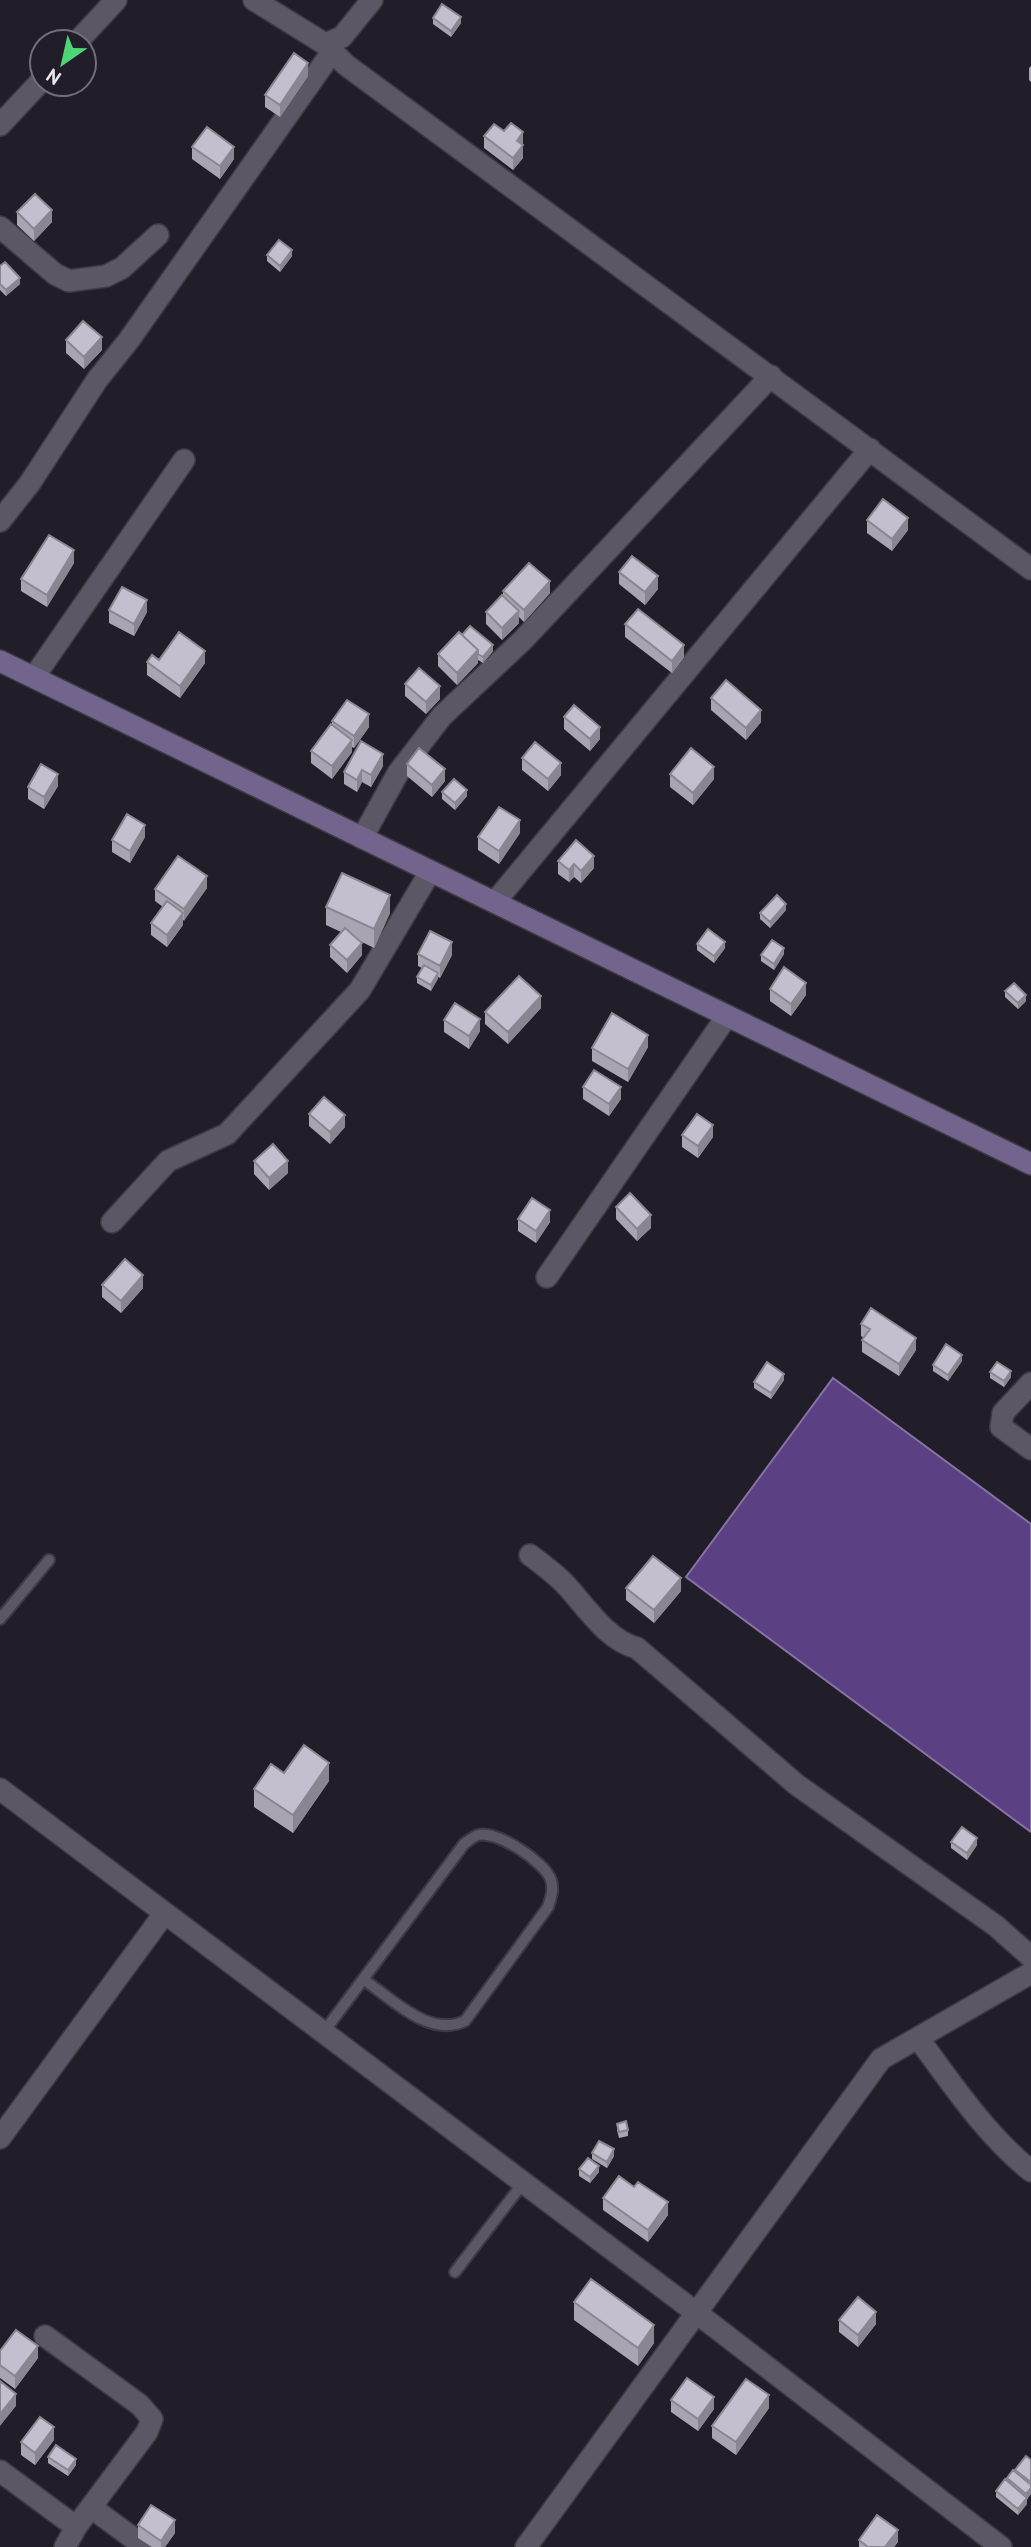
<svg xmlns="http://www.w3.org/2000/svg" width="1031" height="2547" font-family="'PT Sans',sans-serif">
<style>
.water{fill:#5b4183;stroke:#8673a4;stroke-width:2}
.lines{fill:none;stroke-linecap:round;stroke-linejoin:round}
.lane-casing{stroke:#3c3a43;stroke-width:14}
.street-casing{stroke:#3c3a43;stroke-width:24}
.secondary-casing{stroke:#3c3a43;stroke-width:24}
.lane{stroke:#5b5764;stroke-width:10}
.street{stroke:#5b5764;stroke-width:21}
.secondary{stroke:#73648d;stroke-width:21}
.wall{fill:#a9a4b2}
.shaded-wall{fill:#898691}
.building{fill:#c4bfcf;stroke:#898691;stroke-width:2}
</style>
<rect width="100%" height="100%" fill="#211e29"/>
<!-- water -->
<path class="water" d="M833 1378 1031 1524V1832L686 1577Z"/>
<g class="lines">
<defs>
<path id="lane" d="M0 1619 49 1560
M323 2033 464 1844C468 1841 474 1836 478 1835 497 1830 545 1862 551 1880 554 1890 551 1897 548 1907L465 2021C429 2038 392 1999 363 1979
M455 2272 523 2183"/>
<path id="street" d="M254 0 325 44 346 65 1031 569
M77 42 116 0
M325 44 342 37 372 0
M0 125 42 80
M0 227 55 274 69 281 106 276 122 268 158 235
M0 521 30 483 97 380 129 340 332 52
M34 677 184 460
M362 838 398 773 442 716 523 640 771 376
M495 902 870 449
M112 1222 168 1161 227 1134 360 990 430 872
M547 1277 727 1016
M1031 1383 1003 1413 1001 1427 1031 1449
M530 1555C542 1564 554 1573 564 1583 586 1606 606 1640 637 1648L797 1785 996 1926 1031 1957
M0 1789 702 2317 1001 2547
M918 2038C952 2084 986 2135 1031 2171
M0 2138 164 1914
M45 2336 140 2405 152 2419 147 2432 76 2527 65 2547
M0 2471 76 2527
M92 2508 145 2547
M526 2547 881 2059 1031 1973"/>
<path id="secondary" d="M0 661 1031 1164"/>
</defs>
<!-- lane casing -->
<use href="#lane" class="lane-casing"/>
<!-- street casing -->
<use href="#street" class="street-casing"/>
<!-- secondary casing -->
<use href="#secondary" class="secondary-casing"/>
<!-- lane -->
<use href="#lane" class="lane"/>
<!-- street -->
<use href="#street" class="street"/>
<!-- secondary -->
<use href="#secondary" class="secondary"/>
</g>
<!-- wall -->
<path class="wall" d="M433 18 461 23 451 37 433 24Z
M1031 66V82L1029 80V68Z
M308 76 280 117 265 107V95Z
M504 131 523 145V158L513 170 484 148V136Z
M192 147 234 159 220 179 192 159Z
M17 212 52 222 34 241 17 225Z
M267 255 292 256 280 272 267 261Z
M0 266 20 284 6 296 0 290Z
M66 340 102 350 84 369 66 353Z
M867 520 908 530 892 551 867 533Z
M74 563 47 607 21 591V579Z
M619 572 658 589 645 605 619 584Z
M503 591 550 593 524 622 519 617V623L502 640 486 624V612L503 596Z
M109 610 147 612 134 636 109 623Z
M625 624 684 657 672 673 625 637Z
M462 635 493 651 483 663 478 660V663L457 685 438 666V654Z
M159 660 205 663 180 698 147 675V662Z
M405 684 440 699 426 714 405 696Z
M711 698 761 722 746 740 711 710Z
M564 717 600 739 590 751 564 729Z
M332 721 369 727 354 748 352 747V752L332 779 311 763V751L332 725Z
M522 758 561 775 548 791 522 770Z
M407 764 445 781 432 797 407 776Z
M383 766 371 787 362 782 357 792 344 784V772Z
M670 774 714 779 693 805 670 787Z
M58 786 44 809 28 799V787Z
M442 792 467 796 455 810 442 799Z
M520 833 499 864 478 850V837Z
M145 837 130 863 112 852V840Z
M558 861 594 868 581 883 574 877 569 882 558 874Z
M207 888 183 921V925L167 947 151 935V923L163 907 155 901V889Z
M326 907 390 913 374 948 360 941 362 955 347 973 330 957V945L341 932 326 925Z
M786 910 770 928 760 919V913Z
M697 944 725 948 714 963 697 950Z
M418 954 452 955 440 978 438 977 431 991 417 983V977L422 968 418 966Z
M784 954 774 970 761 961V955Z
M770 989 806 995 791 1016 770 1001Z
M1005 991 1026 1001 1018 1009 1005 997Z
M541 1008 508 1044 485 1024V1012Z
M444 1020 480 1031 469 1049 444 1032Z
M648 1047 628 1082 592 1061V1048Z
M583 1087 621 1099 609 1116 583 1099Z
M309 1114 345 1127 330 1144 309 1126Z
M682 1135 713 1137 698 1158 682 1147Z
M254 1161 288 1173 269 1190 254 1174Z
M616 1207 651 1228 637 1241 616 1219Z
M518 1219 550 1222 536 1243 518 1231Z
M102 1285 143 1288 121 1313 102 1297Z
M861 1324 916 1350 899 1376 862 1352V1340L864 1338 861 1336Z
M962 1361 948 1381 933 1371V1365Z
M990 1372 1011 1377 1004 1387 990 1378Z
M784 1380 771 1399 754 1388V1382Z
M626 1588 681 1591 654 1623 626 1600Z
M284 1773 329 1781 293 1833 254 1807V1789Z
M951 1842 977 1845 967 1860 951 1848Z
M617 2124 628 2130V2136L619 2138 617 2130Z
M592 2153 614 2156 607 2168 592 2159Z
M579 2169 599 2172 590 2183 579 2176Z
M603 2198 668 2215 648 2242 603 2210Z
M574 2302 654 2343 638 2366 574 2320Z
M839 2320 876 2324 858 2347 839 2332Z
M0 2351 38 2358 15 2389 0 2378Z
M671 2400 714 2409 698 2431 671 2412Z
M769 2408 736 2455 712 2438V2426Z
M54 2440 35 2465 21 2455V2442Z
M48 2457 76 2465 68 2476 48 2463Z
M1031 2460V2494L1027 2499V2504L1018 2515 996 2497V2491L1007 2481V2478L1015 2472V2470Z
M138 2525 175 2533 165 2547H152L138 2538Z
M859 2540 898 2542 894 2547H859Z"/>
<!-- shaded-wall -->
<path class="shaded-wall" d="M461 17V23L451 37V31Z
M308 63V76L280 117V105Z
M523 132V145L517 153V141Z
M523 145V158L513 170V158Z
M234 147V159L220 179V166Z
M52 210V222L34 241V229Z
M292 250V256L280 272V266Z
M20 278V284L6 296V290Z
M102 337V350L84 369V357Z
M908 518V530L892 551V539Z
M74 550V563L47 607V595Z
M658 576V589L645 605V592Z
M550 581V593L524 622V610Z
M147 600V612L134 636V624Z
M519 611V623L502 640V628Z
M493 645V651L483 663V657Z
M684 645V657L672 673V661Z
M478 650V663L457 685V673Z
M205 651V663L180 698V686Z
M440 686V699L426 714V702Z
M761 710V722L746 740V728Z
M369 714V727L354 748V736Z
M600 727V739L590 751V739Z
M352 740V752L332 779V766Z
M383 754V766L371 787V775Z
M561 763V775L548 791V779Z
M714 767V779L693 805V793Z
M445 769V781L432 797V785Z
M362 770V782L357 792V780Z
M58 774V786L44 809V797Z
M467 790V796L455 810V803Z
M520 820V833L499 864V851Z
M145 825V837L130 863V851Z
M594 856V868L581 883V871Z
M574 864V877L569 882V870Z
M207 876V888L184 921V909Z
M390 895V913L374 948V929Z
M786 904V910L770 928V922Z
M183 913V925L167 947V935Z
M452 942V955L440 978V966Z
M725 942V948L714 963V956Z
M362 943V955L347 973V960Z
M784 948V954L774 970V964Z
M438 973V979L431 991V985Z
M806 983V995L791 1016V1004Z
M1026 995V1001L1018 1009V1003Z
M541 996V1008L508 1044V1032Z
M480 1019V1031L469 1049V1036Z
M648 1035V1047L628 1082V1069Z
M621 1087V1099L609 1116V1104Z
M345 1115V1127L330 1144V1132Z
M713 1125V1137L698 1158V1146Z
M288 1161V1173L269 1190V1178Z
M550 1210V1222L536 1243V1231Z
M651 1215V1228L637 1241V1229Z
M143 1275V1288L121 1313V1301Z
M916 1338V1350L899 1376V1364Z
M962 1355V1361L948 1381V1375Z
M1011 1371V1377L1004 1387V1381Z
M784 1374V1380L771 1399V1393Z
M681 1578V1591L654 1623V1610Z
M329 1763V1781L293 1833V1815Z
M977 1838V1845L967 1860V1853Z
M614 2149V2156L607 2168V2162Z
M599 2166V2172L590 2183V2177Z
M668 2202V2215L648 2242V2230Z
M876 2312V2324L858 2347V2335Z
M654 2325V2343L638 2366V2348Z
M38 2346V2358L15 2389V2376Z
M16 2394V2406L0 2426V2414Z
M769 2395V2408L736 2455V2442Z
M714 2397V2409L698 2431V2419Z
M54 2427V2440L35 2465V2453Z
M76 2459V2465L68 2476V2470Z
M1031 2488V2494L1027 2499V2504L1018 2515V2509L1026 2499V2494Z
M175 2520V2533L165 2547H161V2541Z
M898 2530V2542L894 2547H885Z"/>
<!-- building -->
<path class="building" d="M442 4 461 17 451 31 433 18Z
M294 53 308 63 280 105 265 95Z
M511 123 523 132 517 141 523 145 513 158 484 136 494 124 504 131Z
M207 127 234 147 220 166 192 147Z
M35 194 52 210 34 229 17 212Z
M279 240 292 250 280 266 267 255Z
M5 262 20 278 6 290 0 284V266Z
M83 321 102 337 84 357 66 340Z
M883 499 908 518 892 539 867 520Z
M49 535 74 550 47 595 21 579Z
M632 556 658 576 645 592 619 572Z
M529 563 550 581 524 610 503 591Z
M122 587 147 600 134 624 109 610Z
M502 595 519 611 502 628 486 612Z
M638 609 684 645 672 661 625 624Z
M470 626 493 645 483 657 478 654V650L462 635Z
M179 632 205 651 180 686 147 662 152 655 159 660Z
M459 632 478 650 457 673 438 654Z
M419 668 440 686 426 702 405 684Z
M726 680 761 710 746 728 711 698Z
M347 700 369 714 354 736 332 721Z
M574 705 600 727 590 739 564 717Z
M331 724 352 740 332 766 311 751Z
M361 741 383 754 371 775 362 770 357 780 344 772Z
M535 742 561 763 548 779 522 758Z
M419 748 445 769 432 785 407 764Z
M691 748 714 767 693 793 670 774Z
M41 764 58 774 44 797 28 787Z
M454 779 467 790 455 803 442 792Z
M499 807 520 820 499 851 478 837Z
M127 814 145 825 130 851 112 840Z
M576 840 594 856 581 871 574 864 569 870 558 861Z
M178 856 207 876 184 909 155 889Z
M342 873 390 895 374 929 326 907Z
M777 895 786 904 770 922 760 913Z
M167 901 183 913 167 935 151 923Z
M345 928 362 943 347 960 330 945Z
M708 929 725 942 714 956 697 944Z
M430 931 452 942 440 966 418 954Z
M772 940 784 948 774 964 761 955Z
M424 965 438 973 431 985 417 977Z
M784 967 806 983 791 1004 770 989Z
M519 976 541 996 508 1032 485 1012Z
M1014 983 1026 995 1018 1003 1005 991Z
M455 1003 480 1019 469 1036 444 1020Z
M612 1013 648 1035 628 1069 592 1048Z
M594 1070 621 1087 609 1104 583 1087Z
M324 1097 345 1115 330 1132 309 1114Z
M697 1114 713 1125 698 1146 682 1135Z
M273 1144 288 1161 269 1178 254 1161Z
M630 1193 651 1215 637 1229 616 1207Z
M532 1198 550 1210 536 1231 518 1219Z
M125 1259 143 1275 121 1301 102 1285Z
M871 1308 916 1338 899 1364 862 1340 870 1329 861 1324Z
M946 1344 962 1355 948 1375 933 1365Z
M767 1362 784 1374 771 1393 754 1382Z
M997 1362 1011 1371 1004 1381 990 1372Z
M653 1556 681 1578 654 1610 626 1588Z
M304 1745 329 1763 293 1815 254 1789 271 1764 284 1773Z
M962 1827 977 1838 967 1853 951 1842Z
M626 2121 628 2130 619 2132 617 2124Z
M599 2141 614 2149 607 2162 592 2153Z
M588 2158 599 2166 590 2177 579 2169Z
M619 2176 634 2187 638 2182 668 2202 648 2230 603 2198Z
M591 2279 654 2325 638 2348 574 2302Z
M858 2297 876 2312 858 2335 839 2320Z
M16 2330 38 2346 15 2376 0 2365V2351Z
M687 2378 714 2397 698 2419 671 2400Z
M746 2379 769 2395 736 2442 712 2426Z
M0 2381 16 2394 0 2414Z
M40 2417 54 2427 35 2453 21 2442Z
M56 2445 76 2459 68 2470 48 2457Z
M1026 2456 1031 2460V2482L1015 2470Z
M1013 2470 1031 2485V2488L1026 2494 1007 2478Z
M1005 2479 1027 2498 1018 2509 996 2491Z
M151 2505 175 2520 161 2541 138 2525Z
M877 2515 898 2530 885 2547H868L859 2540Z"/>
<!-- north arrow -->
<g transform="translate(63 63) rotate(214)"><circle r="33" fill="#211e29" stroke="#726f79" stroke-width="2"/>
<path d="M0-5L12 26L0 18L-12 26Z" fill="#4cd676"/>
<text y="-10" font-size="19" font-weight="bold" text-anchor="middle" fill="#ece9f2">N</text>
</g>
</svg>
